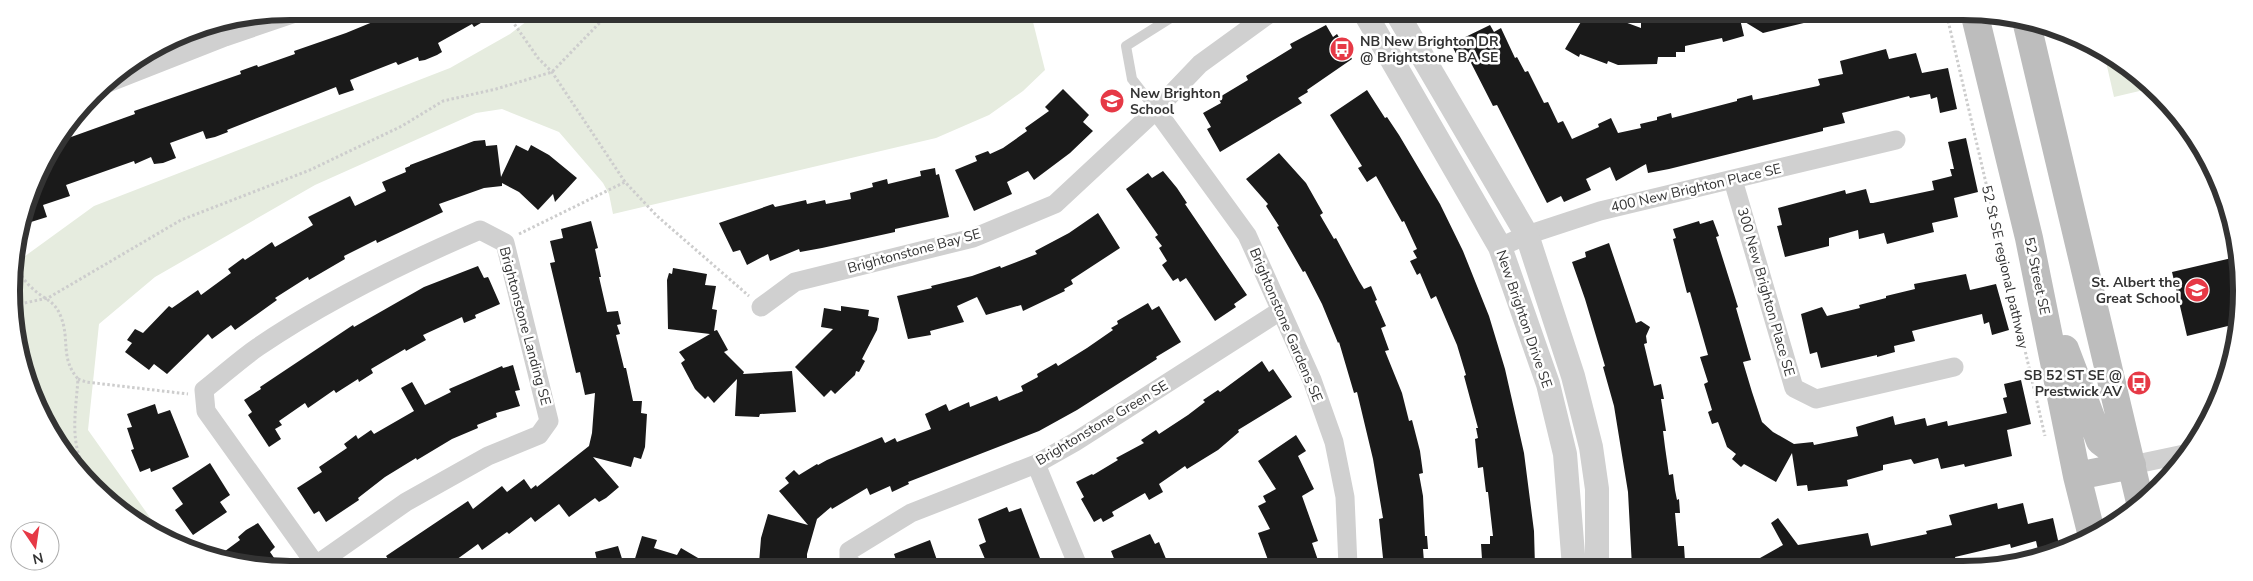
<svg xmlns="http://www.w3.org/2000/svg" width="2253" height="581" font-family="'Nunito Sans',sans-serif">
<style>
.green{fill:#e6ecdf}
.building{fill:#1a1a1a}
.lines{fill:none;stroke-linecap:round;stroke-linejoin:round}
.path{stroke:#cdcdcd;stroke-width:3;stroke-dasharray:2.5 2.5;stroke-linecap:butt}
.service{stroke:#d0d0d0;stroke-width:10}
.minor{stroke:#d0d0d0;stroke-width:19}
.tertiary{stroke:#d0d0d0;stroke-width:24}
.secondary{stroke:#bdbdbd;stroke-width:28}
.labels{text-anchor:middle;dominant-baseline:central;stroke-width:5;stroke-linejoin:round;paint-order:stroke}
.poi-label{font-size:14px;font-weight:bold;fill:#333;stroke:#fff;text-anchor:start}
.street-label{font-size:14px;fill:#333;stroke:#fff}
.rim{fill:none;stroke:#333;stroke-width:6}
</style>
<rect width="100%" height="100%" fill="#fff"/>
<!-- green -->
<path class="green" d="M539 12 1031 14 1045 70 1023 91 989 115 936 138 613 214 609 194 603 183 559 132 502 109 476 113 315 185 155 277 99 324 88 430 161 533 136 523 69 460 21 363 12 272 15 260 21 259 94 206 450 68 510 34Z
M2104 53 2117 58 2148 89 2114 97Z"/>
<!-- building -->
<path class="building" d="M397 12H497L484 18 486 20 474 27 472 24 438 43 442 52 437 55 425 60 419 61 418 57 398 65 396 62 350 80 354 90 339 95 336 87 227 130 228 132 215 137 206 139 203 131 170 143 176 158 163 163 154 164 151 157 135 164 134 161 66 185 70 196 43 205 47 217 31 222 28 212 40 167 60 141 135 114 134 111 241 74 240 71 257 65 258 67 295 54 294 51 346 33Z
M1585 15H1611L1608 21H1622L1641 28V22H1663V15L1811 16 1812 21 1763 33 1740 19 1744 36 1723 42 1722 38 1685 46V52H1676V57H1658L1657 64 1618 65 1608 61 1607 64 1580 54 1579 57 1565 49Z
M1326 25 1333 37 1337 34 1352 59 1307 90 1308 92 1298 98 1302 103 1220 152 1207 129 1211 127 1203 113 1221 103 1218 98 1248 80 1246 76 1292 48 1290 44Z
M1490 25 1494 32 1501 28 1515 58 1517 57 1525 72 1528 71 1544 103 1548 102 1558 123 1563 121 1572 139 1599 127 1598 124 1611 118 1618 133 1641 128 1640 124 1657 120V117L1671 113 1672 118 1737 101V99L1752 95 1753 100 1818 86 1820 85 1818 79 1843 74 1840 61 1886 49 1889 59 1916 53 1922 73 1948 68 1957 109 1940 113 1937 97 1931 99 1930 94 1910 98 1909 96 1842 113 1845 123 1823 128V131L1669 169 1648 173 1646 164 1616 181 1610 167 1586 179 1591 190 1564 202 1561 196 1547 203 1497 105 1493 106 1468 57 1460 61 1451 44Z
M1063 89 1089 115 1083 122 1093 131 1070 153 1034 180 1028 171 1007 182 1012 194 974 211 955 170 977 161 975 156 988 151 990 154 1003 148 1027 131 1025 128 1049 111 1045 107Z
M1367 90 1385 118 1387 117 1399 135 1440 204 1463 251 1489 316 1505 369 1524 453 1534 531 1535 567H1491V559H1482L1481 544H1490V536H1493L1488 492H1486L1483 467 1478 468 1475 439 1478 438 1476 428H1478L1464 376 1466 375 1457 345 1436 296 1431 299 1420 273 1417 275 1410 261 1417 258 1413 251 1417 249 1404 221 1402 222 1376 176 1367 182 1358 168 1362 166 1330 115Z
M1966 138 1978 192 1954 198 1958 217 1932 223 1934 232 1887 244 1884 233 1859 239 1858 230 1829 238V246L1785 257 1777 226 1782 225 1778 208 1845 190 1846 194 1866 189 1870 203H1873L1934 190 1932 181 1952 176 1950 169H1954L1948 142Z
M485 140 486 146 497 145 501 177 516 145 528 151 531 145 549 155 577 178 555 202 553 194 538 210 519 192 502 183V186L484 188 439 204 443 212 377 243 376 240 344 256 345 259 309 280 308 277 275 298 277 300 235 330 231 325 212 339 208 334 167 374 154 364 149 370 125 352 132 343 127 340 135 329 143 333 169 306 172 308 198 290 201 295 231 273 228 269 243 258 245 260 272 242 275 247 313 225 308 217 350 196 355 206 386 191 382 182 406 172 405 168 410 166V165L474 141Z
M1279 153 1306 183 1323 213 1320 215 1334 239 1336 238 1359 281 1364 289 1371 286 1377 300 1375 301 1386 326 1381 328 1389 350 1385 351 1402 393 1409 421 1412 420 1420 451 1423 473 1419 474 1423 496 1425 536H1427L1428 549H1423L1424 562 1397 565V558H1383L1379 519 1383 518 1373 459 1357 392 1354 393 1339 342 1338 343 1322 304 1305 271 1303 272 1277 227 1279 226 1266 206 1268 204 1246 179Z
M935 168 936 175 939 174 949 217 895 229V232L822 248 800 252 799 249 770 261 768 254 747 265 740 250 733 252 719 223 773 204 775 207 806 200 807 204 825 200 826 204 851 199 850 193 873 187 872 183 887 179 888 184 921 176 920 171Z
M1163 171 1177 188 1187 203 1185 204 1247 295 1234 304 1236 307 1215 321 1186 278 1180 282 1178 278 1173 281 1162 265 1167 261 1159 248 1162 246 1155 237 1158 235 1126 189 1148 173 1152 178Z
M1098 213 1120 248 1071 280 1073 284 1064 289 1065 291 1023 311 1021 305 986 315 977 297 957 306 964 322 930 331 931 335 908 339 897 296 932 288 931 286 972 276 1000 266 1001 268 1037 254 1035 251 1069 233Z
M1713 220 1719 236 1716 237 1738 307 1736 308 1751 360 1743 362 1752 392 1762 422 1773 432 1794 444 1813 442 1814 445 1858 436 1856 427 1893 416 1895 425 1925 418 1927 426 1947 421 1948 426 2007 413 2003 398 2007 397 2004 384 2021 380 2031 424 2007 430 2012 456 1965 467 1964 464 1941 469 1938 458 1914 464 1911 459 1883 465V470L1847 480 1848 486 1808 491 1807 485 1797 486 1792 453 1776 482 1744 464 1741 467 1732 459 1736 454 1727 447 1718 422 1712 424 1708 412 1712 410 1704 384 1708 382 1700 357 1708 355 1690 292 1687 293 1673 239 1676 238 1673 229 1699 221 1700 224Z
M591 221 598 248 595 249 601 277H599L607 312 618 311 621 324 617 325 620 334 616 335 624 368H626L633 401H642L641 413 647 414 645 447 641 459 634 457 631 467 593 457 619 487 606 498 599 502 595 498 569 517 559 504 535 522 531 517 509 534 507 532 482 550 478 544 449 565H392L386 556 468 501 473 509 502 486 507 492 524 479 531 489 536 485 537 487 589 446 592 433 595 393 585 395 580 372 576 373 550 263 555 262 550 241 563 238 561 229Z
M1609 243 1636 323 1641 321 1650 327 1646 336 1647 343 1644 344 1654 386 1661 384 1664 399H1661L1666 431H1663L1665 447 1669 475 1673 474 1675 490 1677 500 1679 499 1680 513H1675L1678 546H1684L1685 561 1677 562V567H1632L1628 492 1614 406 1603 367 1605 366 1585 299 1572 262 1586 257 1585 252Z
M2236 257V324L2187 336 2172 272Z
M478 266 484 278 488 277 489 279 500 304 475 315 476 318 464 323 462 317 423 335 426 340 406 351 405 349 371 369 373 373 359 382 358 379 336 393 334 390 308 408 305 403 279 421 282 425 275 429 281 439 269 447 248 415 252 412 244 400 261 389 260 387 353 325 354 327 424 287Z
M673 268 707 274 705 285 716 286 712 309 717 310 714 331 717 330 728 350 724 352 744 372 743 374 792 371 796 412 760 414 759 417 735 416 737 379 714 403 708 396 705 399 695 389 681 363 685 360 679 352 710 334 668 329 667 280 669 273 672 274Z
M1966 274 1970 290 1996 284 2009 330 1992 335 1989 322 1984 324 1982 314 1912 331 1915 341 1894 346 1895 352 1877 357V355L1821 368 1817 352 1810 354 1801 314 1822 307 1827 316 1860 308 1859 305 1886 298V296L1915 289 1914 284Z
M1148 303 1152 310 1159 306 1181 342 1156 357 1157 359 1077 410 1039 431 908 482 909 484 892 492 890 486 870 495 867 488 832 509 831 507 817 519 807 554V565H765L759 563 761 538 768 514 808 525 779 491 789 483 785 478 794 470 799 475 817 464 818 465 827 460 882 437 885 443 895 438 897 442 931 429 925 414 946 404 949 411 969 402 970 407 997 396 999 401 1023 391 1021 386 1038 377 1037 374 1056 363 1058 366 1087 348 1113 330 1111 328 1118 324 1117 321Z
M841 306 869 310 868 316 879 318 877 330 862 359 865 361 859 372 856 371 855 375 835 394 831 390 824 397 795 367 833 329 821 327 824 308 841 311Z
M1262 361 1269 372 1273 369 1292 397 1238 430 1239 432 1218 450 1187 469 1185 466 1159 484 1163 492 1149 500 1145 493 1112 512 1114 516 1103 522 1101 518 1094 522 1081 499 1084 497 1076 482 1092 474 1093 475 1118 460 1116 458 1144 443 1141 440 1156 430 1159 434 1188 415 1205 402 1203 400 1218 390 1220 392Z
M513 365 520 390 515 391 520 406 496 413 497 417 477 425 478 428 452 439 417 460 416 458 385 477 358 498 359 500 326 522 319 511 314 514 297 488 322 472 319 467 347 448 344 444 356 435 358 439 371 430 374 434 414 411 401 388 412 382 425 405 451 392 449 389 502 366 503 368Z
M155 404 158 414 170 410 189 457 151 472 150 468 140 472 131 450 134 449 127 428 132 427 127 414Z
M1296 435 1306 451 1298 456 1314 489 1302 496 1318 541 1312 543 1320 566H1275L1272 558 1268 560 1258 533 1270 529 1258 506 1266 502 1263 496 1276 489 1258 461Z
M210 463 230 495 220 502 227 512 193 535 175 510 183 504 172 488Z
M1997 503 1998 509 2023 503 2028 524 2053 518 2060 549 2043 554 2042 550H2038L2036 541 2011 548 2010 544 1955 557 1958 567H1744L1783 545 1771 523 1778 518 1798 545 1868 533 1871 546 1927 534 1926 531 1952 525 1949 515Z
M1007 507 1009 512 1021 508 1043 566H988L979 545 986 542 978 519Z
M258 523 275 547 270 552 279 565 236 564 217 557 240 540 238 537 246 530Z
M1150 534 1155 544 1159 542 1169 566H1117L1111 551Z
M642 536 657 540 654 548 677 555 681 548 710 565H633Z
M930 540 939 566H898L894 554Z
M618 546 624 565H598L595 552Z"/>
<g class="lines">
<!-- path -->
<path class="path" d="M506 12 538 58 552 72 625 182 657 216 749 296
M1068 14 1089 21
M1947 16 2045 436
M519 234 625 182
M14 263C19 272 24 281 32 288 43 299 55 300 61 317 70 340 60 358 78 379 75 420 68 448 93 483
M15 305 48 298 181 220 310 170 402 126 443 101 496 89 552 72 610 12
M78 379 86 382 188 394
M2068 537 2070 546"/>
<!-- service -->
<path class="service" d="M1156 110 1132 79 1126 46 1177 14"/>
<!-- minor -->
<path class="minor" d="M103 85 225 37 301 11
M1156 110 1247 235 1312 380 1334 442 1345 497 1348 566
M1733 180 1794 388 1816 399 1954 367
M1500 247 1527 235 1600 211 1896 140
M761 307 795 282 973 238 1055 204 1156 110 1200 64 1269 14
M1036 464 1078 566
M2132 465 2184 454
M316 565 206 411 204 390C222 376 239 360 258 347 327 300 403 263 480 230L505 243 549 421 539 435 488 456 406 502 316 565
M849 565V551L911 513 1036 464 1075 442 1280 311"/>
<!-- tertiary -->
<path class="tertiary" d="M1366 15 1500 247 1548 384 1565 454 1574 567
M1398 15 1527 235 1573 376 1591 447 1597 489V567"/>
<!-- secondary -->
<path class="secondary" d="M1975 16 2029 238 2077 476 2092 536
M2026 20 2140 502
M2065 349 2100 441 2132 465
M2077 476 2132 465"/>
</g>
<!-- icons -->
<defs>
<symbol id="bus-disc" viewBox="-11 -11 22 22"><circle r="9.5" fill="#e63946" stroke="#fff"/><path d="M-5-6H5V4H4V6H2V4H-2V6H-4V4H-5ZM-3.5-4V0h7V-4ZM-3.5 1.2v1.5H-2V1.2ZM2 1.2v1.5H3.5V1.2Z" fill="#fff"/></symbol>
<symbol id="school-disc" viewBox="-11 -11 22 22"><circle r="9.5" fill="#e63946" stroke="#fff"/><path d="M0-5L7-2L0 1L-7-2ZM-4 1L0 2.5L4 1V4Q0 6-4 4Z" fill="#fff"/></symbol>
</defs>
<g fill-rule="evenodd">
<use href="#bus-disc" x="1328" y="35" width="28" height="28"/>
<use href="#school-disc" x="1098" y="87" width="28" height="28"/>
<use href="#school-disc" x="2183" y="276" width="28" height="28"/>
<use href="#bus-disc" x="2125" y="369" width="28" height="28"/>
</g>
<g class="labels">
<!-- poi labels -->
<g class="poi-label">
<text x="1360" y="41">NB New Brighton DR<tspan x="1360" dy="16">@ Brightstone BA SE</tspan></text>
<text x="1130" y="93">New Brighton<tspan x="1130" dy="16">School</tspan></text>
<text x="2180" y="282" text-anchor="end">St. Albert the<tspan x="2180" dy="16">Great School</tspan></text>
<text x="2122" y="375" text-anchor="end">SB 52 ST SE @<tspan x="2122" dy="16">Prestwick AV</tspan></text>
</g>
<!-- street labels -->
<g class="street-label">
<text transform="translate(1696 188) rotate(-13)">400 New Brighton Place SE</text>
<text transform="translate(914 251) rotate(-15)">Brightonstone Bay SE</text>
<text transform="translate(2005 267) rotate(77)">52 St SE regional pathway</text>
<text transform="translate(2037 276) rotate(78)">52 Street SE</text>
<text transform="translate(1766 292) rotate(74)">300 New Brighton Place SE</text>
<text transform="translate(1524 319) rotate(71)">New Brighton Drive SE</text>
<text transform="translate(1286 325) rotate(67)">Brightonstone Gardens SE</text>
<text transform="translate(525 326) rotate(75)">Brightonstone Landing SE</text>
<text transform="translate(1102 423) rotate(-31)">Brightonstone Green SE</text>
</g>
</g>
<!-- crop -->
<path d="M0 0H2253V581H0ZM290 20H1963A270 270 0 0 1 2233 290V291A270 270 0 0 1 1963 561H290A270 270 0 0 1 20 291V290A270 270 0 0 1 290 20Z" fill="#fff" fill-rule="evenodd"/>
<path class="rim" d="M290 20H1963A270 270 0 0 1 2233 290V291A270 270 0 0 1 1963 561H290A270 270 0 0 1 20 291V290A270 270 0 0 1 290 20Z"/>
<!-- north arrow -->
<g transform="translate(35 546) rotate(167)"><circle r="24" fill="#ffffff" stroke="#adadad"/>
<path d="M0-4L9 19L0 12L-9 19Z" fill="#e63946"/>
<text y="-8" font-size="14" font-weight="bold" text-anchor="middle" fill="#333333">N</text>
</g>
</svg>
